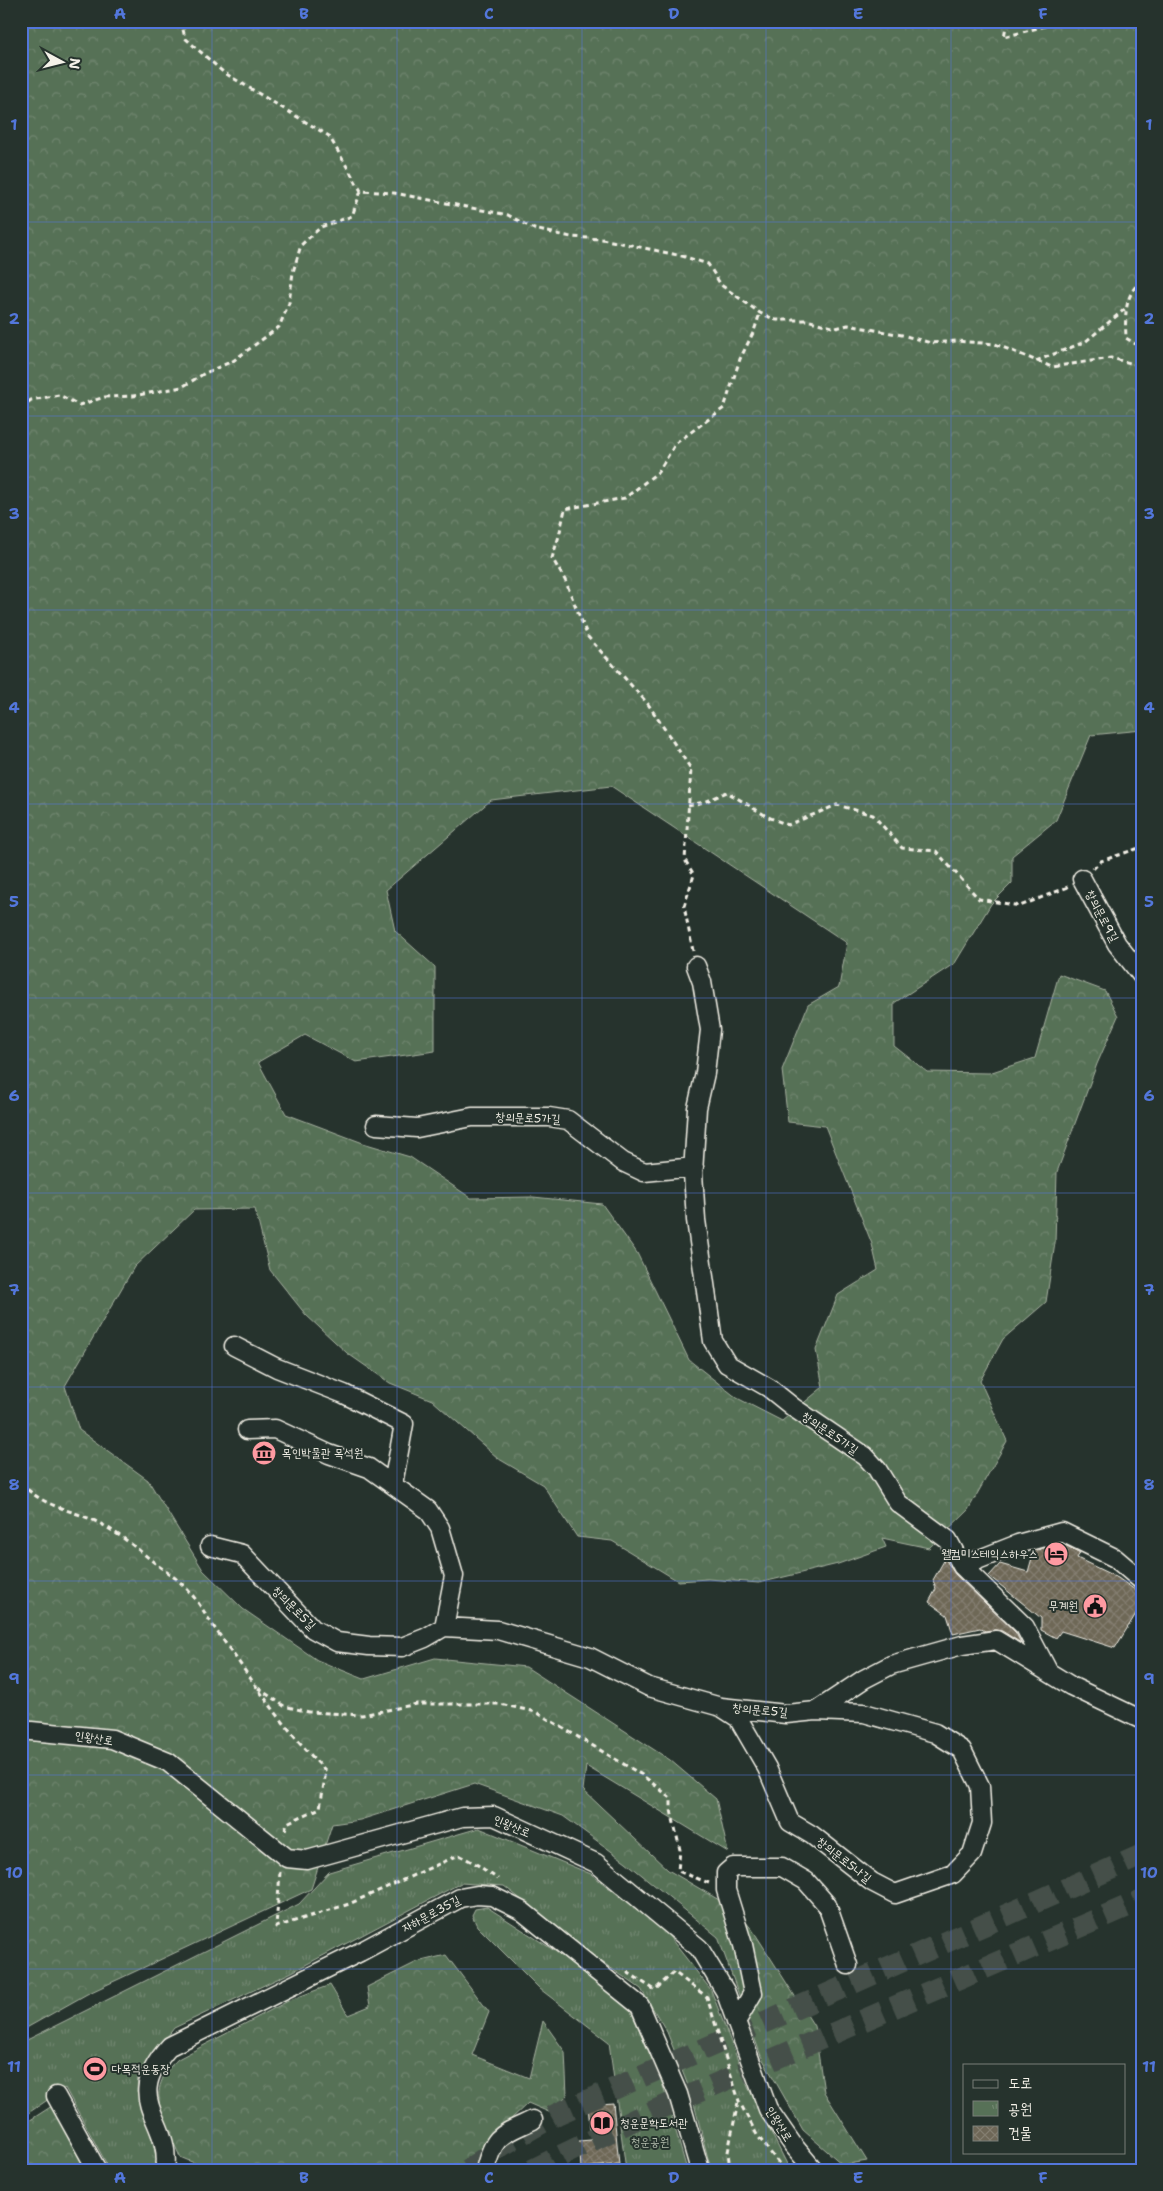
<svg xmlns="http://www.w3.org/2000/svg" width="1163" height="2191" font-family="'Shantell Sans','Poor Story',sans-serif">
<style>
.forest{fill:url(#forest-crowns);stroke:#a6b1a0;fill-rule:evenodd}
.park{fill:url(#park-tufts);stroke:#a6b1a0}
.building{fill:url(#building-cross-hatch);stroke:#f4f1e8}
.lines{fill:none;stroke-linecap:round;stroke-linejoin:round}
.major-tunnel{stroke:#455049;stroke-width:22;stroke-dasharray:22 11;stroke-linecap:butt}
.minor-casing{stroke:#f4f1e8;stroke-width:21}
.path{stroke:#f4f1e8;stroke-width:3;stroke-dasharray:5 4;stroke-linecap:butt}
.minor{stroke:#26332d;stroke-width:18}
.grid{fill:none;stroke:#5377dc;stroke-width:1;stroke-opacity:0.55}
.labels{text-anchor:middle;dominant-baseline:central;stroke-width:4;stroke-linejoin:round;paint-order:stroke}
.street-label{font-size:12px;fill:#f4f1e8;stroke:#26332d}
.poi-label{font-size:12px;fill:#f4f1e8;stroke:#26332d;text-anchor:start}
.park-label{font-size:12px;fill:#b5beae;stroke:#26332d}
.neatline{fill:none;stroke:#5377dc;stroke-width:2}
.grid-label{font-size:16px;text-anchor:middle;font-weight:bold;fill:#5377dc}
</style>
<defs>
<pattern id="forest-crowns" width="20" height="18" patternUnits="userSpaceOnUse" patternTransform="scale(1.25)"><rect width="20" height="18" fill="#577157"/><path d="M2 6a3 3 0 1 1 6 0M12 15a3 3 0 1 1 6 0" fill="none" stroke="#70866f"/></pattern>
<pattern id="park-tufts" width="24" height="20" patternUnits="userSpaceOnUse" patternTransform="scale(1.25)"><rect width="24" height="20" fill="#577157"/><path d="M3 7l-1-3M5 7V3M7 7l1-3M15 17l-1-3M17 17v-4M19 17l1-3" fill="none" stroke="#70866f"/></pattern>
<pattern id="building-cross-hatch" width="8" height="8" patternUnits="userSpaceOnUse" patternTransform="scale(1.25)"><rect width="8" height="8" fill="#6e6757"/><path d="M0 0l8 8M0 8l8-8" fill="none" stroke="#837d6f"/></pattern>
</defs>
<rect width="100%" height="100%" fill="#26332d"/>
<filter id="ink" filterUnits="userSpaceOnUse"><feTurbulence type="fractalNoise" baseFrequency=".02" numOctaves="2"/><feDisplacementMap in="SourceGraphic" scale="10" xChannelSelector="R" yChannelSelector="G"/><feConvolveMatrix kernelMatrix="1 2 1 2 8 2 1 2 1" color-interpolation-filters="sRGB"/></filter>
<g filter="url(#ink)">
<!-- forest -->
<path class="forest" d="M21 21H1142V730L1091 735 1056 820 1012 856V883L991 904 955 963 894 1003V1046L927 1072 989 1073 1035 1058 1059 974 1105 991 1118 1016 1097 1064 1057 1172 1055 1243 1046 1302 1003 1339 980 1381 1007 1441 968 1510 929 1548 882 1538 886 1547 838 1564 759 1583 708 1579 678 1581 612 1541 577 1537 543 1485 499 1459 432 1400 390 1383 347 1353 306 1315 270 1270 255 1209 194 1210 134 1267 65 1386 79 1430 148 1480 203 1570 243 1609 317 1660 364 1679 435 1658 526 1667 670 1760 716 1799 728 1852 586 1766 583 1790 668 1870 736 1910 754 1932 814 2026 824 2092 867 2161 843 2165 803 2130 761 2056 718 1937 626 1862 563 1816 474 1784 360 1820 332 1824 311 1889 87 1994 21 2031ZM611 786 847 943 839 987 808 1005 782 1070 788 1122 825 1126 872 1244 878 1270 838 1295 816 1350 823 1387 782 1421 737 1398 689 1360 637 1253 602 1204 533 1197 471 1198 410 1157 363 1143 286 1114 258 1062 305 1035 356 1062 435 1051V967L395 931 386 890 491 800Z
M446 1955 489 2012 472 2055 529 2078 543 2021 565 2052 567 2095 551 2113 528 2103 487 2142 478 2170H200L199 2165 180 2157C165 2121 142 2091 178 2059L290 2000 330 1985 348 2015 370 2006 367 1987 417 1962Z
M52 2106 87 2170H21V2126Z"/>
<!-- park -->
<path class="park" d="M479 1828 591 1874 664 1930 711 1990 748 2087 790 2170H711L692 2096 667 2032 641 1989 592 1955 504 1886 461 1883 292 1972 174 2028 138 2075 137 2091 152 2139 159 2170H110L65 2088 21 2118V2043L299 1904 329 1872Z
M487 1907 558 1953 631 2011 661 2079 687 2170H626L609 2042 540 1989 477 1926 472 1915 475 1909Z"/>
<!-- building -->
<path class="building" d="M1061 1543 1080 1553 1077 1558 1118 1578 1142 1595V1604L1115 1648 1061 1631 1056 1638 1041 1630V1618L989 1576 1000 1564 1028 1572 1034 1551Z
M945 1559 955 1574 1016 1633 1021 1643 1002 1631 995 1630 985 1631 980 1628 953 1634 947 1615 929 1602 936 1589 933 1580Z
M613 2103 619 2164 581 2168 579 2141 591 2140 588 2105Z"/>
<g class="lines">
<!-- major-tunnel -->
<path class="major-tunnel" d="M468 2170 501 2146 557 2114 1142 1855
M532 2170 642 2116 1142 1900"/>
<defs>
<path id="minor" d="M1082 879 1117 944 1142 976
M696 966 702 982 710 1030 705 1073 697 1108 693 1173 696 1220 713 1341 727 1364 769 1388 794 1408 865 1456 877 1469 898 1503 948 1540 962 1566 1025 1627 1047 1669
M376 1125 417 1128 472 1117H549L568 1120 623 1162 644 1172 694 1167
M234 1346 277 1368 344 1394 404 1424 393 1484
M210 1546 242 1554 313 1629 337 1642 369 1646 402 1647 425 1638 444 1627 454 1576 440 1528 428 1510 369 1468 329 1454 275 1429 247 1430
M962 1566 1018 1544 1062 1532 1115 1558 1142 1581
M444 1627 498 1630 590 1657 649 1687 721 1707 786 1714 816 1711 864 1679 891 1665 962 1645 996 1640 1071 1686 1142 1720
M721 1707 738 1718 767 1768 790 1822 812 1835 872 1882 895 1894 953 1874 972 1854 982 1823 980 1786 962 1750 935 1733 864 1713 816 1711
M21 1730 112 1739 168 1762 287 1858 307 1860 462 1817 494 1816 596 1863 699 1948 725 1991 768 2109 793 2145 814 2170
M736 2022 753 1993 743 1945 726 1890V1873L733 1867H782L806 1881 827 1905 848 1965
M56 2096 97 2170
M165 2170C173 2118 118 2103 170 2046L360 1952 460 1898 477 1895 492 1896 522 1911 640 2006 678 2094 700 2170
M485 2170C494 2134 501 2135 533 2120"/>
</defs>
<!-- minor casing -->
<use href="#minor" class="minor-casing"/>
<!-- path -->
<path class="path" d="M181 21 185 38 223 72 329 136 361 191
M1007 21 1004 37 1064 21
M1142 280C1124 295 1125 316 1126 338L1142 348
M1036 361 1085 342 1125 309
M21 408 31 400 59 395 79 405 105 397 133 396 182 387 205 373 233 361 279 327 289 303 293 272 301 245 321 227 352 216 361 191 394 193 508 215 534 229 571 237 602 239 682 256 708 264 721 285 760 313 776 320H807L836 328 848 325 902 335 931 343 956 341 995 344 1052 367 1111 358 1142 366
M688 805 705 802 727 792 768 817 788 825 837 805 873 815 902 848 936 851 979 899 1020 906 1068 887
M1093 869 1101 861 1142 847
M693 951 684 906 694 875 685 860 691 769 648 704 588 637 565 580 552 558 559 536 565 509 625 498 658 472 676 443 724 408 740 359 754 331 760 313
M21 1483C45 1509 73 1509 101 1524 121 1535 139 1550 156 1564 165 1571 175 1577 183 1585 199 1600 208 1620 221 1637 254 1683 286 1731 326 1771L320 1808 287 1823 284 1834
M258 1688 284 1706 309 1712 362 1715 417 1704H500L536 1712 642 1775 671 1798V1810L680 1850 678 1871 709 1883
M280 1872 276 1927 349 1904 459 1855 476 1864 498 1879
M627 1972 655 1990 674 1972 707 1997 739 2101 757 2135 784 2170
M730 2170 728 2152 738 2102"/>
<!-- minor -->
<use href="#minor" class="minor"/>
</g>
</g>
<!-- grid -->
<path class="grid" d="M212 21V2170M397 21V2170M582 21V2170M766 21V2170M951 21V2170M21 222H1142M21 416H1142M21 610H1142M21 804H1142M21 998H1142M21 1193H1142M21 1387H1142M21 1581H1142M21 1775H1142M21 1969H1142"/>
<!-- icons -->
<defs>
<symbol id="museum-disc" viewBox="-11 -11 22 22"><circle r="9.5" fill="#ff9aa2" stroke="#26332d"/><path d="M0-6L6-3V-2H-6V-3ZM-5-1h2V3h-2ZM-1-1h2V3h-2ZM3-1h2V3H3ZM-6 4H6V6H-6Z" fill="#111"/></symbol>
<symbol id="hotel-disc" viewBox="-11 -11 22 22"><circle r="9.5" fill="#ff9aa2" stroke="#26332d"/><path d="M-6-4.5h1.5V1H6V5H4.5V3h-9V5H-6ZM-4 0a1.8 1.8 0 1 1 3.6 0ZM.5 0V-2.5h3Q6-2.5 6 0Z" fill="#111"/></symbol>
<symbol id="civic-disc" viewBox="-11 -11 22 22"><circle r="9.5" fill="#ff9aa2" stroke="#26332d"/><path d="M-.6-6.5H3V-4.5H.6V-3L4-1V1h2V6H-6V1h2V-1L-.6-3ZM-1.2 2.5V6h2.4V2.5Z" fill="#111"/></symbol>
<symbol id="stadium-disc" viewBox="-11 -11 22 22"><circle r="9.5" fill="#ff9aa2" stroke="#26332d"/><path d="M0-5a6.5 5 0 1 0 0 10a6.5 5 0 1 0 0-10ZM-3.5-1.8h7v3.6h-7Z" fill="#111"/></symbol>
<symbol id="library-disc" viewBox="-11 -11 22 22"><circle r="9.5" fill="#ff9aa2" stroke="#26332d"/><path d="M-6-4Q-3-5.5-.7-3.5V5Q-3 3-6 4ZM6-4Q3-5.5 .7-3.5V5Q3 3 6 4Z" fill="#111"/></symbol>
</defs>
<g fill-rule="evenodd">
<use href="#museum-disc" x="250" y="1439" width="28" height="28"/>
<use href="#hotel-disc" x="1042" y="1540" width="28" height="28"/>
<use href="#civic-disc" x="1081" y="1592" width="28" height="28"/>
<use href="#stadium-disc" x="81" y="2055" width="28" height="28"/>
<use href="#library-disc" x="588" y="2109" width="28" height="28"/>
</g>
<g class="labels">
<!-- street labels -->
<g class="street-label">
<text transform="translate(1102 916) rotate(62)">창의문로9길</text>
<text transform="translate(528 1118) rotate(2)">창의문로5가길</text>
<text transform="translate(830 1433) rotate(34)">창의문로5가길</text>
<text transform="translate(294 1608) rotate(45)">창의문로5길</text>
<text transform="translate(760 1710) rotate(5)">창의문로5길</text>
<text transform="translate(94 1738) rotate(9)">인왕산로</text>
<text transform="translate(512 1826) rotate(23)">인왕산로</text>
<text transform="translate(844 1860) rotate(38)">창의문로5나길</text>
<text transform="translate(431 1914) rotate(-28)">자하문로35길</text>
<text transform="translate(779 2124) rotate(58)">인왕산로</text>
</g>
<!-- poi labels -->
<g class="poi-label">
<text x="282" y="1453">목인박물관 목석원</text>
<text x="1038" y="1554" text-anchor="end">웰컴미스테익스하우스</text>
<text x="1078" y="1606" text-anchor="end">무계원</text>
<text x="112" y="2069">다목적운동장</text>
<text x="620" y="2123">청운문학도서관</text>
</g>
<!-- park labels -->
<g class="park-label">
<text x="650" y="2142">청운공원</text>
</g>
</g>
<!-- margin -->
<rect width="1163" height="2191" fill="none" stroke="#26332d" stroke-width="55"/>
<!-- legend -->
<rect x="963" y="2064" width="162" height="90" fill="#26332d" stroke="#787f78"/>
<rect x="973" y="2080" width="25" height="8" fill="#26332d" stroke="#787f78"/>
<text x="1008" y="2088" font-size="15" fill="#f4f1e8">도로</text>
<rect x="973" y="2101" width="25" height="15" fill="url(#park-tufts)" stroke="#787f78"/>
<text x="1008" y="2114" font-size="15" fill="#f4f1e8">공원</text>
<rect x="973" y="2126" width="25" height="15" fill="url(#building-cross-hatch)" stroke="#787f78"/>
<text x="1008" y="2138" font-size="15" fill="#f4f1e8">건물</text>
<!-- north arrow -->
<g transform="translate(62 62) rotate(97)" stroke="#26332d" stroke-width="4" paint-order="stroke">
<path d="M0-4L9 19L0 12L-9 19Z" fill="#f4f1e8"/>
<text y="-8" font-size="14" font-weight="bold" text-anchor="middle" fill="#f4f1e8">N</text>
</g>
<rect x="28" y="28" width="1108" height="2136" class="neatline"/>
<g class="grid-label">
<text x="120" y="19">A</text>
<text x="304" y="19">B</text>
<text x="489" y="19">C</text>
<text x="674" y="19">D</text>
<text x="858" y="19">E</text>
<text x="1043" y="19">F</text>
<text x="14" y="130">1</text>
<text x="1149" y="130">1</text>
<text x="14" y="324">2</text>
<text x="1149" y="324">2</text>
<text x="14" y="519">3</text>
<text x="1149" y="519">3</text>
<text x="14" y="713">4</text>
<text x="1149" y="713">4</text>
<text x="14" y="907">5</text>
<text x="1149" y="907">5</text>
<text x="14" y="1101">6</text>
<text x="1149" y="1101">6</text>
<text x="14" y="1295">7</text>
<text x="1149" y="1295">7</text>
<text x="14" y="1490">8</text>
<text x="1149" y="1490">8</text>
<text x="14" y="1684">9</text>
<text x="1149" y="1684">9</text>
<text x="14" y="1878">10</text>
<text x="1149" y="1878">10</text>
<text x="14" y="2072">11</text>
<text x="1149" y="2072">11</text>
<text x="120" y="2183">A</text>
<text x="304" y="2183">B</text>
<text x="489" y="2183">C</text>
<text x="674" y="2183">D</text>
<text x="858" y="2183">E</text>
<text x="1043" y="2183">F</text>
</g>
</svg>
